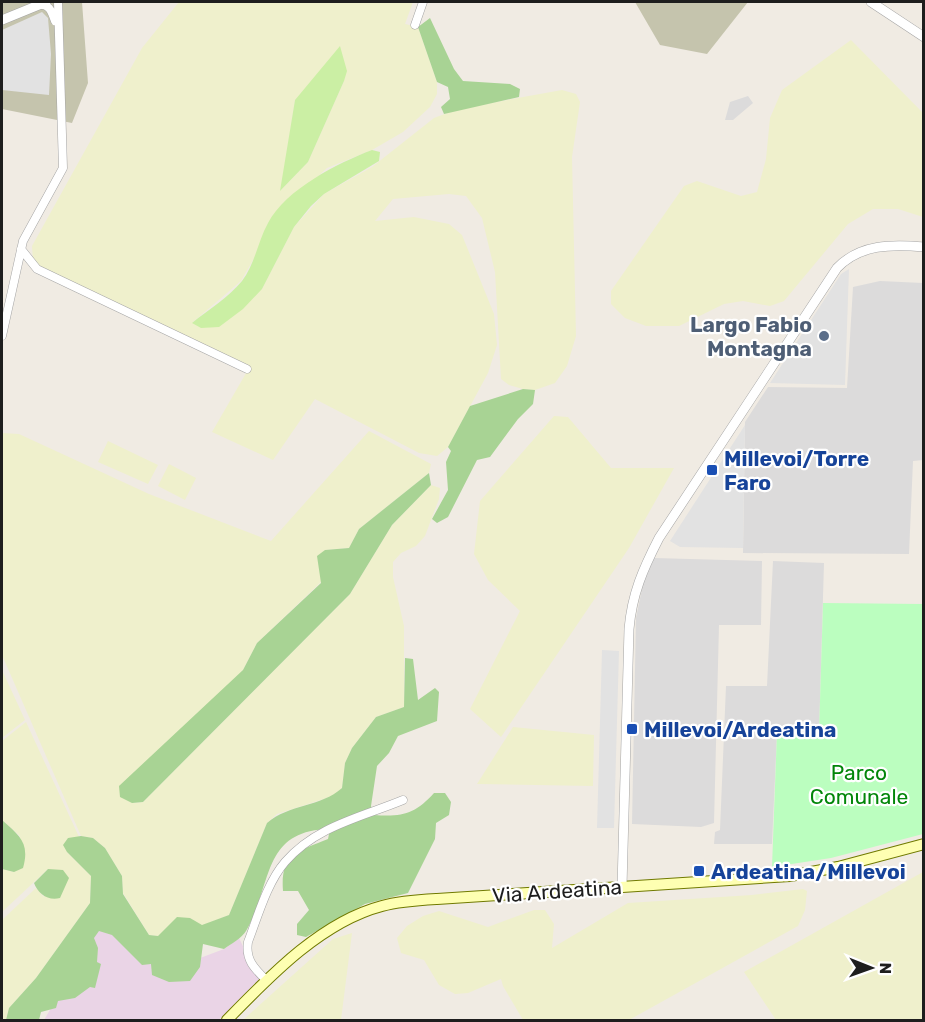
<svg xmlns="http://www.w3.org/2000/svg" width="925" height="1022" font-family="Rubik,sans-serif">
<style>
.residential{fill:#dcdbdb}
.industrial{fill:#ead4e6}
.construction{fill:#c5c4ad}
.farmland{fill:#eff0cc;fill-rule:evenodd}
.grass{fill:#cbefa4}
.forest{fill:#a8d394}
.park{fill:#bbfebf}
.parking{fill:#e2e2e2}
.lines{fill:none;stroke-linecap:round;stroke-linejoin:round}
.minor-casing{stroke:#a5a5a5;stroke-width:9}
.tertiary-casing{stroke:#a5a5a5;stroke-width:10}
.secondary-casing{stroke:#707a00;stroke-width:12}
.minor{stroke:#fff;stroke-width:8}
.tertiary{stroke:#fff;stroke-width:9}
.secondary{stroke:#feffb2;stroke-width:10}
.service-dot{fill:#5c6f8a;stroke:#fff;stroke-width:2}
.transit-dot{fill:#1a4fb4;stroke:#fff;stroke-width:2}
.labels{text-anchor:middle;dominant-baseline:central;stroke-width:4.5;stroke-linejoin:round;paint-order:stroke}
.service-label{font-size:21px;font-weight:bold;fill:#4e5e75;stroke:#fff;text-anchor:end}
.transit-label{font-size:21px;font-weight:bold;fill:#164399;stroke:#fff;text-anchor:start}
.park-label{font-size:21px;fill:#028609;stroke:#fff}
.street-label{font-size:21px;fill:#1e1e1e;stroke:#fff}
</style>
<rect width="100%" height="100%" fill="#f0ebe3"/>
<!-- residential -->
<path class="residential" d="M748 96 753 103 733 120H725L730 102Z
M880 281 923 283V460L913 461 909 554 743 553 745 422 768 387 847 388 853 287Z
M654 558 762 561 761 625H719L714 823 701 827 632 824 636 618 643 584Z
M773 561 824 563 819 733H777L772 844H714L715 832 720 830 726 686H767Z"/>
<!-- industrial -->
<path class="industrial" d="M103 920 171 969 224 949 239 938 260 981 219 1020H44Z"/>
<!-- construction -->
<path class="construction" d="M2 2H82L88 83 72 123 2 109Z
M635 2H748L707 54 660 45Z"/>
<!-- farmland -->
<path class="farmland" d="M179 2H413L405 24 418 27 437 82V94L430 107 403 132 372 150 327 168 268 223 257 253 241 281 193 322 201 328 262 289 294 227 324 194 372 167 434 118 458 109 562 90 576 94 580 102 572 157 576 336 567 366 555 383 535 390 523 389 509 385 501 379 495 272 482 218 466 196 449 194 393 199 375 221 414 217 449 224 462 235 494 314 497 345 488 373 448 447 437 456 419 453 315 399 273 460 212 432 249 368 44 271 33 260 32 246 142 48ZM344 81 308 162 281 190 295 100Z
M851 40 923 113V217L898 209H873L848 224 784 301 770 306 743 301 724 304 679 326H646L625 318 611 304V291L684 186 697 181 741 196 757 192 766 159 770 118 782 90Z
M554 416 568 417 611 468H674L629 548 501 737 470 709 520 611 488 580 474 554 480 501Z
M369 431 431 464 429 473 359 529 349 548 325 550 321 582 257 643 243 670 132 803 143 802 350 594 392 525 431 485 440 488 439 499 425 536 416 546 401 553 393 562V577L404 626V707L376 717 352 748 345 763 342 788 333 796 277 814 267 823 229 915 201 926 190 918 158 936 149 935 123 893 122 876 105 848 93 838 81 836 2 655V433L19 434 149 494 271 541Z
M108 441 158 465 148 484 98 462Z
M169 464 196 478 185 500 158 486Z
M2 670 25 720 2 738Z
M26 722 80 839 67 852 91 876 90 903 36 978 9 1008 6 1020H2V920L36 888 44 897 48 869 2 912V869L14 872 20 836 2 820V741Z
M513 727 594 735 593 786 477 784Z
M923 872V1020H776L744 972Z
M803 889 807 891 805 910 798 926 629 1020H523L503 986 501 979 468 993 455 994 439 985 424 960 401 953 397 938 407 926 423 916 439 911 488 927 534 910H545L554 924 552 948 628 903 752 895Z
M352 933 341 1020H243L333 939Z"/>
<!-- grass -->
<path class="grass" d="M340 46 347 71 344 81 308 162 280 191 295 100Z
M372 150 380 152 379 161 324 194 311 206 294 227 262 289 243 309 219 327 201 328 192 323C208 310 229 297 242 281 255 264 258 241 268 223 286 189 338 163 372 150Z"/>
<!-- forest -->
<path class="forest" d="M430 18 454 69 463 81 510 84 520 89 519 97 444 114 441 107 450 99 448 87 437 82 418 27Z
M523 389 535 390 533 404 518 419 490 457 477 460 448 517 437 523 432 519 448 490 446 462 451 451 448 447 470 406Z
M429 473 431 485 392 525 350 594 143 802 132 803 120 797 119 786 243 670 257 643 321 583 317 556 325 550 349 548 359 529Z
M405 658 413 659 418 700 435 688 439 692 437 721 398 736 389 753 377 766 371 806 374 815C403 817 415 814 434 793H445L451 802 449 815 436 823 435 839 408 893 365 904 306 937 297 935V924L309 910 298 891H283C280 854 298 851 328 839L330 829C261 830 273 885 246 931 242 938 231 944 224 949L203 944 200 967 190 981 169 982 152 975 151 964 142 965 112 935 99 931 94 938 98 948 97 962 101 964 95 988 90 987 75 998 58 1001 56 1008 41 1012 39 1020H6L9 1008 36 978 90 903 91 876 67 852 63 845 68 838 81 836 93 838 105 848 122 876 123 894 149 935 158 936 177 917 190 918 202 925 229 915 267 823C289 804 321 807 342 788L345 763 352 748 376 717 404 707Z
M2 820C20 836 30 843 23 868L14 872 2 869Z
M48 869 63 870 69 878 60 898C48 901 38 894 34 883Z"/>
<!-- park -->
<path class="park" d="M823 603 923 604V834L831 858 772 867 777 732 819 733Z"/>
<!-- parking -->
<path class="parking" d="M42 12 48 18 51 54 49 95 2 90V30Z
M849 269 845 385 770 383 841 274Z
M745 425 743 548 680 547 670 541Z
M602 650 619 651 614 828H597Z"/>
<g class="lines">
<defs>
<path id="minor" d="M38 5C50 3 52 13 55 21
M415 25 423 2
M21 249 37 269 247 369
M2 336 23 241 63 168 58 2
M267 981C255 969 245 960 248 942 258 916 267 883 285 862 316 826 362 817 403 800"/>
<path id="tertiary" d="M871 2 924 37
M2 20 46 2
M622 887 629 629C632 594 643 569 659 538L837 268C860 244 892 244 924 247"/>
<path id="secondary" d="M227 1020C269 977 321 922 382 906 400 901 419 900 437 899L790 876 838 867 924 844"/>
</defs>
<!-- minor casing -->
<use href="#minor" class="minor-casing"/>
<!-- tertiary casing -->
<use href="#tertiary" class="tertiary-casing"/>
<!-- secondary casing -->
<use href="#secondary" class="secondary-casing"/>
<!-- minor -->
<use href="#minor" class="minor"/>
<!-- tertiary -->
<use href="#tertiary" class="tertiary"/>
<!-- secondary -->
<use href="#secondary" class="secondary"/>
</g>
<!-- markers -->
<circle class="service-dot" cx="824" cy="336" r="6"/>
<g class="transit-dot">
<rect x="706" y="464" width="12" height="12" rx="3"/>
<rect x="626" y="723" width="12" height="12" rx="3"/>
<rect x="693" y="865" width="12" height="12" rx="3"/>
</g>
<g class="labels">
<!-- service labels -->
<g class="service-label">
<text x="812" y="324">Largo Fabio<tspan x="812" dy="24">Montagna</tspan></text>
</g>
<!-- transit labels -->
<g class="transit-label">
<text x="724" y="458">Millevoi/Torre<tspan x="724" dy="24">Faro</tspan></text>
<text x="644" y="729">Millevoi/Ardeatina</text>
<text x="711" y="871">Ardeatina/Millevoi</text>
</g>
<!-- park labels -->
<g class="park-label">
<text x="859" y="772">Parco<tspan x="859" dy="24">Comunale</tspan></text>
</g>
<!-- street labels -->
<g class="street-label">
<text transform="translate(557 891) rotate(-4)">Via Ardeatina</text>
</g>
</g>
<!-- border -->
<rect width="925" height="1022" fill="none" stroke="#1e1e1e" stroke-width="6"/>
<!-- north arrow -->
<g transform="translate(871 968) rotate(91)" stroke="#ffffff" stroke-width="4.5" paint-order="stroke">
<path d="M0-4.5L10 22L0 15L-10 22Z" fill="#1e1e1e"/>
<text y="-9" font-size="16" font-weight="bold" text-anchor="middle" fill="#1e1e1e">N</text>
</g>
</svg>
